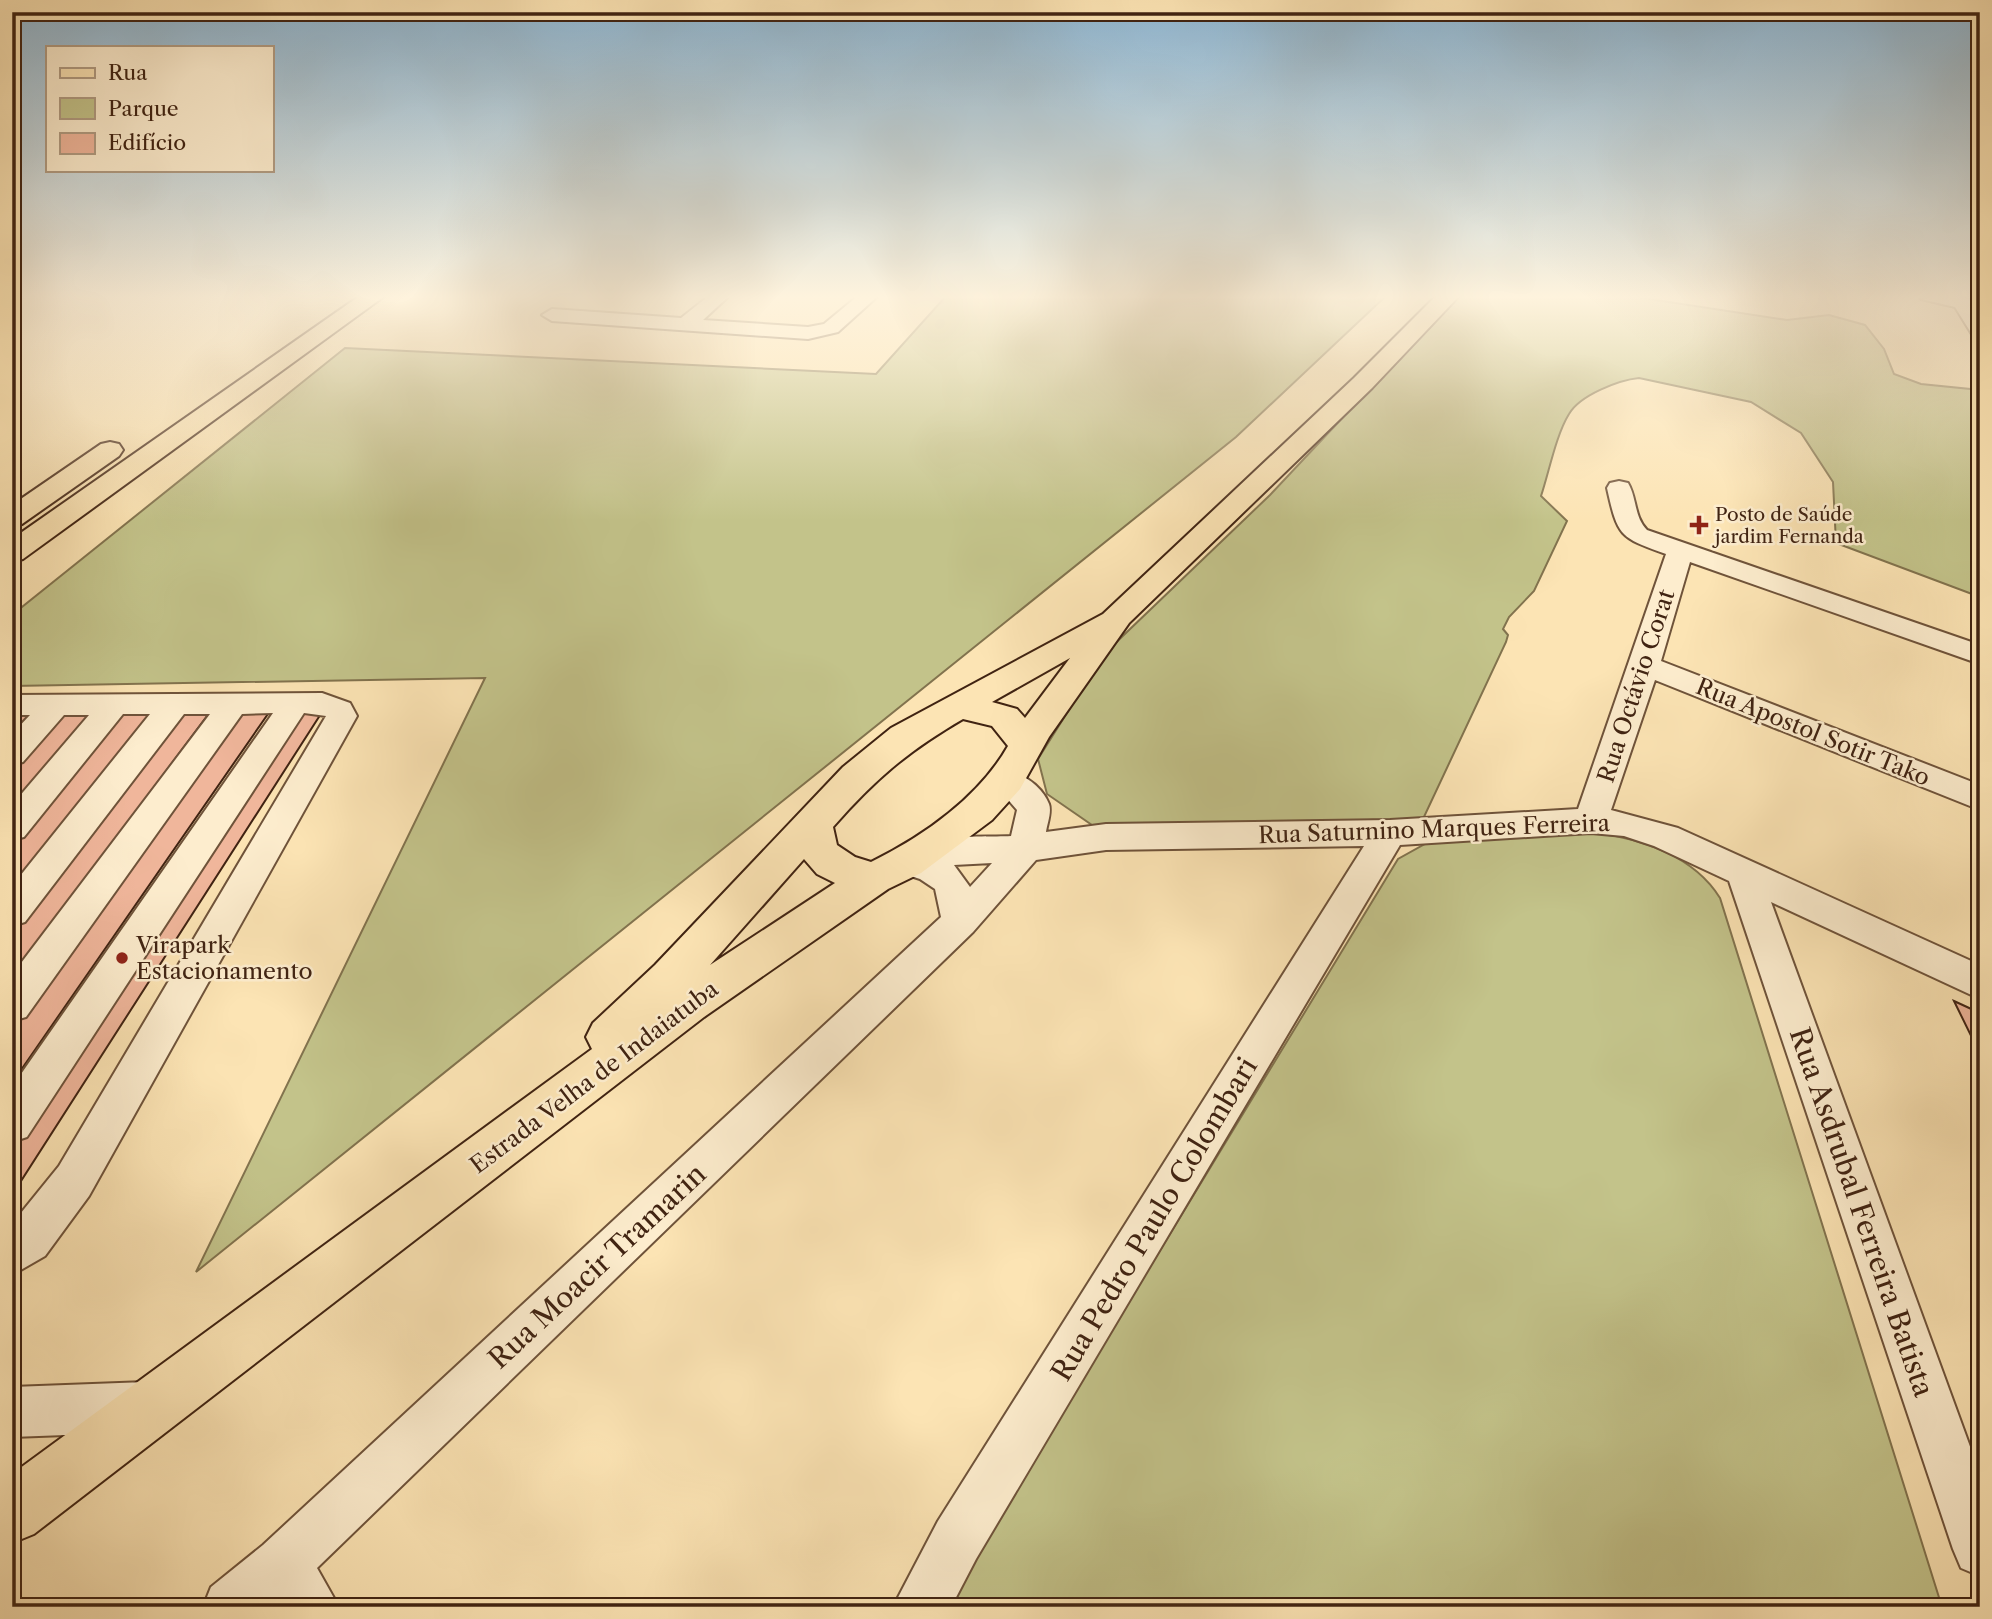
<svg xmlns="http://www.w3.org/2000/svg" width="1992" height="1619" font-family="'Libre Caslon Text',serif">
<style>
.green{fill:#c3c38a;stroke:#82734e;stroke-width:2}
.building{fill:#f0b69b;stroke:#402312;stroke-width:2}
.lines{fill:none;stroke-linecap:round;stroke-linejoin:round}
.minor-casing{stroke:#6f533a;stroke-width:4}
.major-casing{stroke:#402312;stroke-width:4}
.highway-casing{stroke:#402312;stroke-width:4}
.minor{fill:#fdedce;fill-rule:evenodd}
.major{fill:#fce4b4;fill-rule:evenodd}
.highway{fill:#fce4b4;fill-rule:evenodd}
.poi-dot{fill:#8f2418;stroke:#fdedce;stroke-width:2.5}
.labels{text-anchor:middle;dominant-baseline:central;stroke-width:5;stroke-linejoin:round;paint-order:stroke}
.far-poi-label{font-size:19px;fill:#402312;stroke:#fdedce;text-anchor:start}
.street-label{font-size:23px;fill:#402312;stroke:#fdedce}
.poi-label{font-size:23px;fill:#402312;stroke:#fdedce;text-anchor:start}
.near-street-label{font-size:28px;fill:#402312;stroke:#fdedce}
</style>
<rect width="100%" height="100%" fill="#fce4b4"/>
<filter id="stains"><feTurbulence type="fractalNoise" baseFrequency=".00286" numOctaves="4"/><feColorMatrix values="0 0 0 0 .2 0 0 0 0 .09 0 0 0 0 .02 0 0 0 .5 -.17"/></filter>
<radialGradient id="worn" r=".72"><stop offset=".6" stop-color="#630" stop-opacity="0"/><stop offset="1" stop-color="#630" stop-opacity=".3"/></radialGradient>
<!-- green -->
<path class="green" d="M947 295H1387L1236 437 196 1272 485 678 12 686V615L345 348 876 374Z
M1458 295H1623L1787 320 1829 315 1865 325 1884 349 1894 374 1921 384 1980 390V597L1836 543 1833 482 1801 433 1751 402 1639 378C1619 380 1580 395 1569 414 1556 435 1549 472 1541 496L1567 521 1534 591 1509 617 1503 629 1508 635 1506 642 1423 819 1092 825 1047 794 1038 759 1104 654 1270 495Z
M1594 833C1641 838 1694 856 1720 898L1942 1607H943L1398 859 1425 844 1438 842Z"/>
<!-- building -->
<path class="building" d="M279 709H324L12 1195V1105Z
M225 711H270L12 1083V1004Z
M52 712H97L12 813V757Z
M109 712H154L12 889V829Z
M165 712H210L12 978V909Z
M12 716H36L12 742Z
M1954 1001 1980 1013V1054Z"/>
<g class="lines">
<defs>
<path id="minor" d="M710 295H730L703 320 808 327 824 324 859 295H879L838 332 808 339 552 321 542 315 552 309 681 318Z
M1919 295H1950L1969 299 1980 316V338L1973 336 1955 307 1921 299Z
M1619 481 1628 483C1637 498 1634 517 1647 530L1980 645V664L1690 562 1661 661 1980 785V810L1655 680 1611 810 1678 828 1980 965V999L1771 902 1980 1474V1576L1961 1568 1953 1549 1729 881 1654 846 1624 836 1591 833 1400 845 976 1559 951 1607H893L938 1521 1364 846 1106 850 1036 860 973 932 317 1568 339 1607H203L211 1587 263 1545 941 917 935 889 920 879 895 871 890 862C906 831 978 838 1011 836L1017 810 991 780 996 772C1015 766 1042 785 1049 804 1052 812 1047 824 1046 832L1106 824 1390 820 1578 809 1666 554C1619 537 1618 537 1607 488L1610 483ZM992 863 970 887 954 865Z
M322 693 350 703 357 716 89 1196 45 1256 12 1275V1224L59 1166 326 716 304 713 27 1137 12 1142V1087L273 713 242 714 26 1017 12 1021V975L210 714H184L25 922 12 926V886L150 714H123L24 837 12 840V805L89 715H64L23 762 12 765V734L30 715H12V695Z
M146 1382 164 1389 171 1407 164 1425 146 1432 12 1437V1387Z"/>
<path id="major" d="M1437 295H1460L1372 388 1129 623 1049 737 1020 789 992 820 921 873 888 889 704 1017 34 1534 12 1543V1474L592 1049 586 1037 593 1023 655 965 843 767 891 728 1103 614 1354 378ZM1070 658 1025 718 1017 709 992 702ZM963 719 992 726 1008 746C979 797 924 836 871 862L855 857 837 845 833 827C875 779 908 751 963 719ZM804 859 817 874 835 883 710 965Z"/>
<path id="highway" d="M361 295H386L23 559 12 562V539Z
M110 442 119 444 123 450 119 456 22 524 12 527V505L101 444Z"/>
</defs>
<!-- minor casing -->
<use href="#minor" class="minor-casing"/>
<!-- major casing -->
<use href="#major" class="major-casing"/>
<!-- highway casing -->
<use href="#highway" class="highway-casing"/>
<!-- minor -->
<use href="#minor" class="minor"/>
<!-- major -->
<use href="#major" class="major"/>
<!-- highway -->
<use href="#highway" class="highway"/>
</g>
<!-- sky -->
<linearGradient id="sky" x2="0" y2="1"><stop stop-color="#8db7d5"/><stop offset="0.57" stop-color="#fef3dd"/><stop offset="1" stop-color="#fef3dd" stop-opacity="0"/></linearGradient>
<rect width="1992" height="521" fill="url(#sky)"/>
<!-- markers -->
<g class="poi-dot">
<path d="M1695.5 514.5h7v7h7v7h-7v7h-7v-7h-7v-7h7z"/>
<circle cx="122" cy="958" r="7"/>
</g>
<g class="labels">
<!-- far-poi labels -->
<g class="far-poi-label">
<text x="1715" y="514">Posto de Saúde<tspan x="1715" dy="22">jardim Fernanda</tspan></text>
</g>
<!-- street labels -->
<g class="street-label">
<text transform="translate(1636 686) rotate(-72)">Rua Octávio Corat</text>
<text transform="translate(1813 732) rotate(22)">Rua Apostol Sotir Tako</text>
<text transform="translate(1434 829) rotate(-2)">Rua Saturnino Marques Ferreira</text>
<text transform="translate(594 1077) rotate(-37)">Estrada Velha de Indaiatuba</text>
</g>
<!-- poi labels -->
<g class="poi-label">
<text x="136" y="945">Virapark<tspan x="136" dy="26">Estacionamento</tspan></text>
</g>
<!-- near-street labels -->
<g class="near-street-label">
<text transform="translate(1862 1212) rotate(71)">Rua Asdrubal Ferreira Batista</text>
<text transform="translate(1154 1219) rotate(-59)">Rua Pedro Paulo Colombari</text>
<text transform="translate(597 1266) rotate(-43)">Rua Moacir Tramarin</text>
</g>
</g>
<!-- margin -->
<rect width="1992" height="1619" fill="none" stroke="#fce4b4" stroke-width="42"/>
<rect x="14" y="14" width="1964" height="1591" fill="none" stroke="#402312" stroke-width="3.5"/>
<rect x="21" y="21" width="1950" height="1577" fill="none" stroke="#402312" stroke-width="2"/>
<!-- legend -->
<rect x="46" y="46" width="228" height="126" fill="#fdedce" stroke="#b19c83" stroke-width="2"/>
<rect x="60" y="68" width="35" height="10" fill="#fce4b4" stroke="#b19c83" stroke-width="2"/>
<text x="108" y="80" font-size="21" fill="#402312">Rua</text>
<rect x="60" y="98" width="35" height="21" fill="#c3c38a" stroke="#b19c83" stroke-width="2"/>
<text x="108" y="116" font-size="21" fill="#402312">Parque</text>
<rect x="60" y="133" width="35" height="21" fill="#f0b69b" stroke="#b19c83" stroke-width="2"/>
<text x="108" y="150" font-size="21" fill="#402312">Edifício</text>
<rect width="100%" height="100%" filter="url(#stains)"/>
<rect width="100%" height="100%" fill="url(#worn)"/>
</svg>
